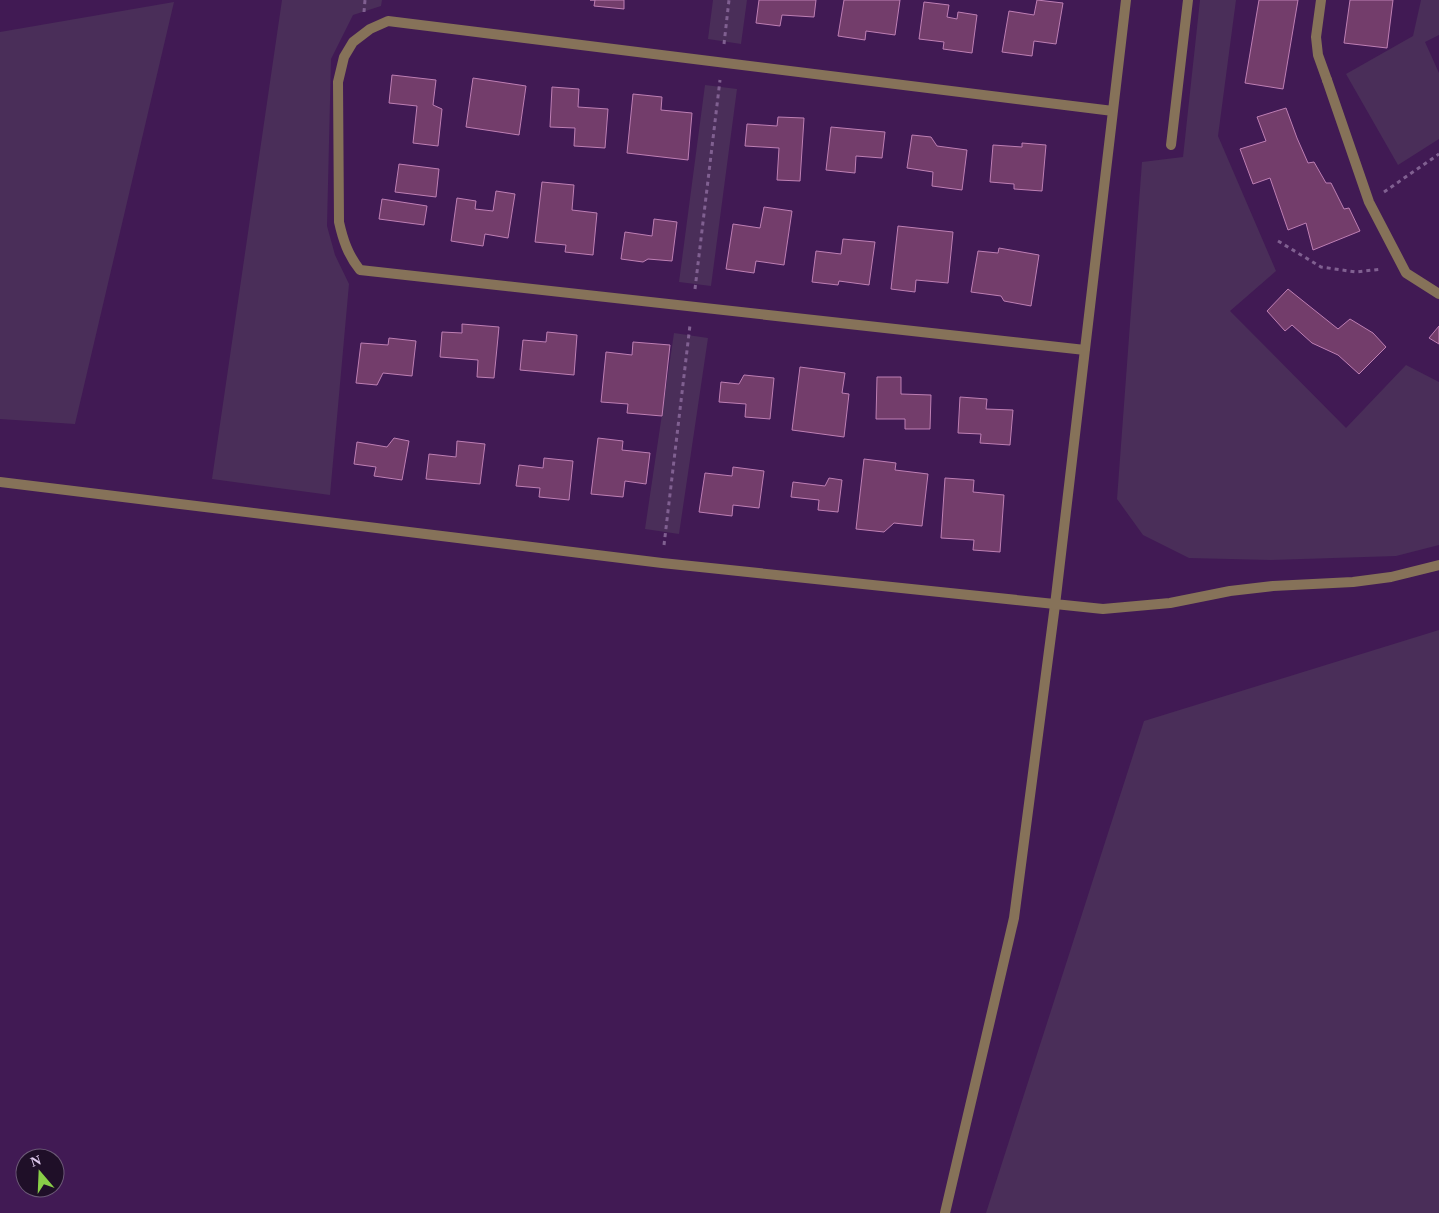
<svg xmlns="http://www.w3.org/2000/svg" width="1439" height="1213" font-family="Georgia,serif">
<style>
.green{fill:#4a2e59}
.building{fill:#733d6b;stroke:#be7fb4}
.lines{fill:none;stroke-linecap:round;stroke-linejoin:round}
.path{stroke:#806091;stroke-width:3;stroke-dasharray:4 4;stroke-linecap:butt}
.service{stroke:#867259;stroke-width:10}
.minor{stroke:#867259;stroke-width:10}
</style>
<rect width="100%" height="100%" fill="#411a54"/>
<!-- green -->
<path class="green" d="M282 0H382L381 6 353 15 331 59 327 226 335 255 349 284 330 495 212 479Z
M713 0H747L741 44 708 39Z
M1200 0H1236L1218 136 1276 271 1230 311 1346 428 1406 365 1439 382V545L1396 556 1271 560 1189 558 1143 535 1117 499 1142 162 1183 157Z
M1421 0H1439V35L1425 42 1439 73V139L1398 165 1346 74 1413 36Z
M174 2 75 424 0 419V32Z
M705 85 737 89 711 286 679 282Z
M674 333 708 338 679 534 645 529Z
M1439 630V1213H986L1144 721Z"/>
<!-- building -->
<path class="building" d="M590 0H624V9L594 6 595 0Z
M759 0H816L814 17 782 15 780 26 756 23Z
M844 0H900L895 35 866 31 865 40 838 36Z
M1037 0 1063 3 1056 44 1034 41 1032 56 1002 52 1009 11 1034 15Z
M1259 0H1298L1283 89 1245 83Z
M1350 0H1393L1387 48 1344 43Z
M924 2 949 5 947 17 957 19 958 12 977 15 972 53 943 49 944 42 919 39Z
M392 75 436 80 433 105 442 109 438 146 413 143 417 106 389 103Z
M473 78 526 86 519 135 466 127Z
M552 87 579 89 578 107 608 109 605 148 574 146 575 128 550 127Z
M633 94 662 97 661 110 692 113 688 160 627 153Z
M1286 108 1297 138 1308 163 1314 162 1326 183H1331L1344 209 1349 208 1360 231 1313 250 1306 223 1288 230 1270 178 1253 184 1240 149 1266 141 1257 117Z
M778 117 804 118 800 181 777 180 779 148 745 146 747 124 777 126Z
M831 127 885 132 882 158 856 156 855 173 826 170Z
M912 135 931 137 937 146 967 150 962 190 932 186 933 172 907 168Z
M1022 143 1046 145 1042 191 1014 189V184L990 182 993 145 1022 147Z
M399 164 439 169 436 197 395 192Z
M542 182 574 185 572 210 597 213 593 255 565 252 566 245 535 242Z
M496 191 515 194 508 238 485 234 483 246 451 241 457 198 476 201 475 209 493 211Z
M382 199 427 206 424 225 379 219Z
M764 207 792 211 784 265 756 261 754 273 726 269 733 224 760 228Z
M654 219 677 222 672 261 648 259 643 262 621 259 625 232 652 236Z
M898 226 953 232 948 283 916 280 915 292 891 289Z
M843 239 875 242 869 285 839 281 838 285 812 282 816 251 841 254Z
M999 248 1039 255 1031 306 1004 301 1001 296 971 292 978 251 998 253Z
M1288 289 1338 329 1350 319 1373 333 1386 347 1359 374 1338 355 1312 343 1292 325 1285 331 1267 311Z
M462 324 499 327 494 378 477 377 478 360 440 357 442 332 462 333Z
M1439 326V344L1429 338Z
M547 332 577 335 574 375 520 370 523 340 546 342Z
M389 338 416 341 412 376 383 373 377 385 356 383 361 343 388 345Z
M633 342 670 345 662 416 627 413 628 404 601 402 606 352 632 355Z
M800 367 845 373 842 393 849 394 844 437 792 430Z
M744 375 774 378 770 419 745 417 746 404 719 402 721 382 739 384Z
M877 377H901V394L931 395 930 429H905V419H876Z
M960 397 987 399 986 409 1013 410 1010 445 980 443 981 434 958 433Z
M394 438 409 441 402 480 374 476 376 467 354 464 357 442 387 447Z
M598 438 623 441 622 450 650 453 646 484 625 481 623 497 591 494Z
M457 441 485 444 480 484 426 479 429 454 456 457Z
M544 458 573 461 569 500 539 497 540 488 516 486 519 465 543 468Z
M864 459 896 463 895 470 928 474 922 526 894 523 884 532 856 529Z
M733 467 764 471 759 508 733 505 732 516 699 512 705 473 732 476Z
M829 478 842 480 838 512 818 510 819 500 791 497 793 482 825 486Z
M945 478 974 480 973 492 1004 495 1000 552 973 550 974 540 941 538Z"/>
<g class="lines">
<!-- path -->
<path class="path" d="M364 12 365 0
M724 44 729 0
M1384 192 1439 154
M1278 241 1321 267 1356 272 1382 269
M695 289 720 80
M664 545 690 325"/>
<!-- service -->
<path class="service" d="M1321 0 1316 37 1318 55 1327 80
M1171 145 1188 0
M945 1213 1014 918 1055 605"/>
<!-- minor -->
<path class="minor" d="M1327 80 1369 202 1406 273 1439 294
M1085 350 360 270C348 255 343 240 339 222L338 82 344 57 353 42 370 29 388 21 1113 111
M0 482 662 563 1103 609 1170 603 1230 591 1273 586 1353 582 1391 577 1439 565
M1055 605 1126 0"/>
</g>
<!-- north arrow -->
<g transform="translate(40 1173) rotate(341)"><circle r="24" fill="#1f0f28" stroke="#6b5976"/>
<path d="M0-4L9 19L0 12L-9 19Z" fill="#89ce48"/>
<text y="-8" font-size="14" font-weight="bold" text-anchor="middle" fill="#ddc8eb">N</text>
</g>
</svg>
